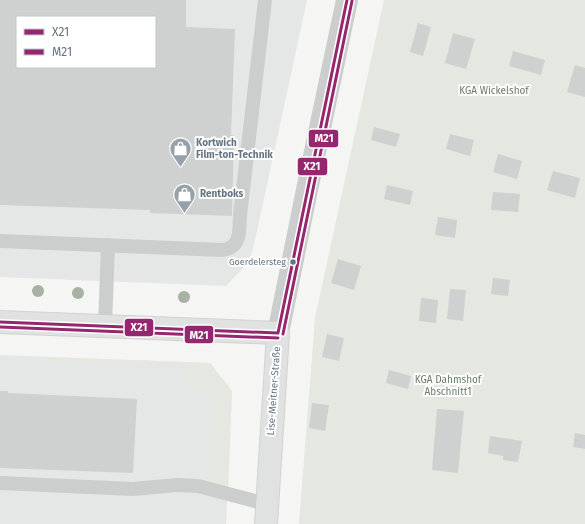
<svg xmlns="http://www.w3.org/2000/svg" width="585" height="524" font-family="'Fira Sans',sans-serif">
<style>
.built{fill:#e5e6e6;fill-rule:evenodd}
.green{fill:#e4e8e1}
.building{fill:#cfd0d0;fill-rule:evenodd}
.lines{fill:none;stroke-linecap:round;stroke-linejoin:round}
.secondary-casing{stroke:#d2d3d2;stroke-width:24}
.lane{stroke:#cccece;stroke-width:14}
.street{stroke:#cccece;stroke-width:22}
.secondary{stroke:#e0e1e1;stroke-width:22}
.bus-1-casing{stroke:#fff;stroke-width:6}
.bus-2-casing{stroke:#fff;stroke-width:6}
.bus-1{stroke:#95276e;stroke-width:3}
.bus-2{stroke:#95276e;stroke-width:3}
.tree{fill:#a7b1a4}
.bus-dot{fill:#657483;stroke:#fff;stroke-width:1.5}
.labels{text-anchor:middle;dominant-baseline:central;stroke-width:4;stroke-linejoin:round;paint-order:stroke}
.bus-label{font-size:9px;fill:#657483;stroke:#fff;text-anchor:end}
.park-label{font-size:10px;fill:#677a64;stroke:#fff}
.poi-label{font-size:10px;font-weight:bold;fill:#657483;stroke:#fff;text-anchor:start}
.street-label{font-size:10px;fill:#657483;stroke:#fff}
.line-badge{stroke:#fff;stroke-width:1.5}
.badge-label{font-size:11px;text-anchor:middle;font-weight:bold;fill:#fff}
</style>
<rect width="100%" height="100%" fill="#f5f5f3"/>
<!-- built -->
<path class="built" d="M0 0H307L254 245 249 262 226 286 0 277ZM17 17H155V67H17Z
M0 355 210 363 232 391 226 524H0Z"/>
<!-- green -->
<path class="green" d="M384 0H585V524H299L315 318Z
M48 357 210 363 232 391 228 490 224 487 208 481 212 391 185 390 186 367 47 362Z"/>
<!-- building -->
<path class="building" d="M0 0H186V27L235 29 231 135H234L232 216 150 213V210L0 205ZM17 17H155V67H17Z
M418 23 431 27 423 56 410 52Z
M453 33 475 39 466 69 445 63Z
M513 51 545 60 541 75 509 66Z
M575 65 585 68V97L567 92Z
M374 127 400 134 396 147 371 140Z
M450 134 474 140 470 156 446 149Z
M498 154 522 161 517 179 493 172Z
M553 171 580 178 575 198 547 190Z
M387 185 413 191 410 205 384 199Z
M493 192 520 194 518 212 491 210Z
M438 217 457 220 455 238 435 235Z
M338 259 361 266 354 290 331 283Z
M493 278 510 280 508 296 491 294Z
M450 289 466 290 463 321 447 319Z
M421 298 438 300 436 323 419 321Z
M327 334 344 338 339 361 322 357Z
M389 370 411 376 408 389 386 383Z
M0 391H8V393L137 399 133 473 0 468Z
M312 403 329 405 325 431 309 428Z
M437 409 464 411 458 473 432 470Z
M575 433 585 435V449L573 447Z
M490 436 522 441 518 462 503 460V456L488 453Z"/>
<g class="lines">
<defs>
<path id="secondary" d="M0 322 278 333 266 524"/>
</defs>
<!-- secondary casing -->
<use href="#secondary" class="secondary-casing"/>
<!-- lane -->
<path class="lane" d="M0 241 222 250C242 248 239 230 240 215L265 0
M105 326 108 245
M0 483 133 489 177 485 198 486 266 504"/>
<!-- street -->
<path class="street" d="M278 333 308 185 347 0"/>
<!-- secondary -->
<use href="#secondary" class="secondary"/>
<defs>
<path id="bus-1" d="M0 322 278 333
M278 333 347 0"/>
<path id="bus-2" d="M0 327 278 338
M283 334 352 1"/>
</defs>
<!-- bus-1 casing -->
<use href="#bus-1" class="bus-1-casing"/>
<!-- bus-2 casing -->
<use href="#bus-2" class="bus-2-casing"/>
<!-- bus-1 -->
<use href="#bus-1" class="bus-1"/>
<!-- bus-2 -->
<use href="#bus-2" class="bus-2"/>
</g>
<!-- trees -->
<g class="tree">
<circle cx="38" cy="291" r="6"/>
<circle cx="78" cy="293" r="6"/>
<circle cx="184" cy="297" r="6"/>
</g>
<!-- icons -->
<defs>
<symbol id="shop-pin" viewBox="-11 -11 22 30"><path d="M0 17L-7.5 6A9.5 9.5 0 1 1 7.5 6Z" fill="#97a1aa" stroke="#fff"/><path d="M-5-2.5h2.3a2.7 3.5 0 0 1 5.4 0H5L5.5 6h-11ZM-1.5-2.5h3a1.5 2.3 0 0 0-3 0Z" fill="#fff"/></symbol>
</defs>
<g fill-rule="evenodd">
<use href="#shop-pin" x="168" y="136" width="25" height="34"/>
<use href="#shop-pin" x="172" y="182" width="25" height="34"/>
</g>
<!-- markers -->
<circle class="bus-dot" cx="293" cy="262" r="3.5"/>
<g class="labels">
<!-- bus labels -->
<g class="bus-label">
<text x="286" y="262">Goerdelersteg</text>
</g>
<!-- park labels -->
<g class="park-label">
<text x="494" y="91">KGA Wickelshof</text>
<text x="448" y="380">KGA Dahmshof<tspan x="448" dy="12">Abschnitt1</tspan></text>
</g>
<!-- poi labels -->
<g class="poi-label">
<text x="196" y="143">Kortwich<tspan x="196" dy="12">Film-ton-Technik</tspan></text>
<text x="200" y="194">Rentboks</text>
</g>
<!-- street labels -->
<g class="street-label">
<text transform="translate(274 391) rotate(-86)">Lise-Meitner-Straße</text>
</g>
</g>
<g class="line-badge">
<rect x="308" y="129" width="31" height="19" rx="4" fill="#95276e"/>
<rect x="297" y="157" width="31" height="19" rx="4" fill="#95276e"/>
<rect x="124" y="318" width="30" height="19" rx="4" fill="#95276e"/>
<rect x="184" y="325" width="30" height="19" rx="4" fill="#95276e"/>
</g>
<g class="badge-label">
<text x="324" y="142">M21</text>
<text x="312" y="170">X21</text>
<text x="139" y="331">X21</text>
<text x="199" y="339">M21</text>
</g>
<!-- legend -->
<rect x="16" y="16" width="140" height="52" fill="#ffffff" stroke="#c1c7cd"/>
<rect x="24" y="29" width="20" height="6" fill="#95276e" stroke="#c1c7cd"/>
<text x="52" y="36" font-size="12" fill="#657483">X21</text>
<rect x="24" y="49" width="20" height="6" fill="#95276e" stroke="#c1c7cd"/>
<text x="52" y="56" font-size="12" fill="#657483">M21</text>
</svg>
